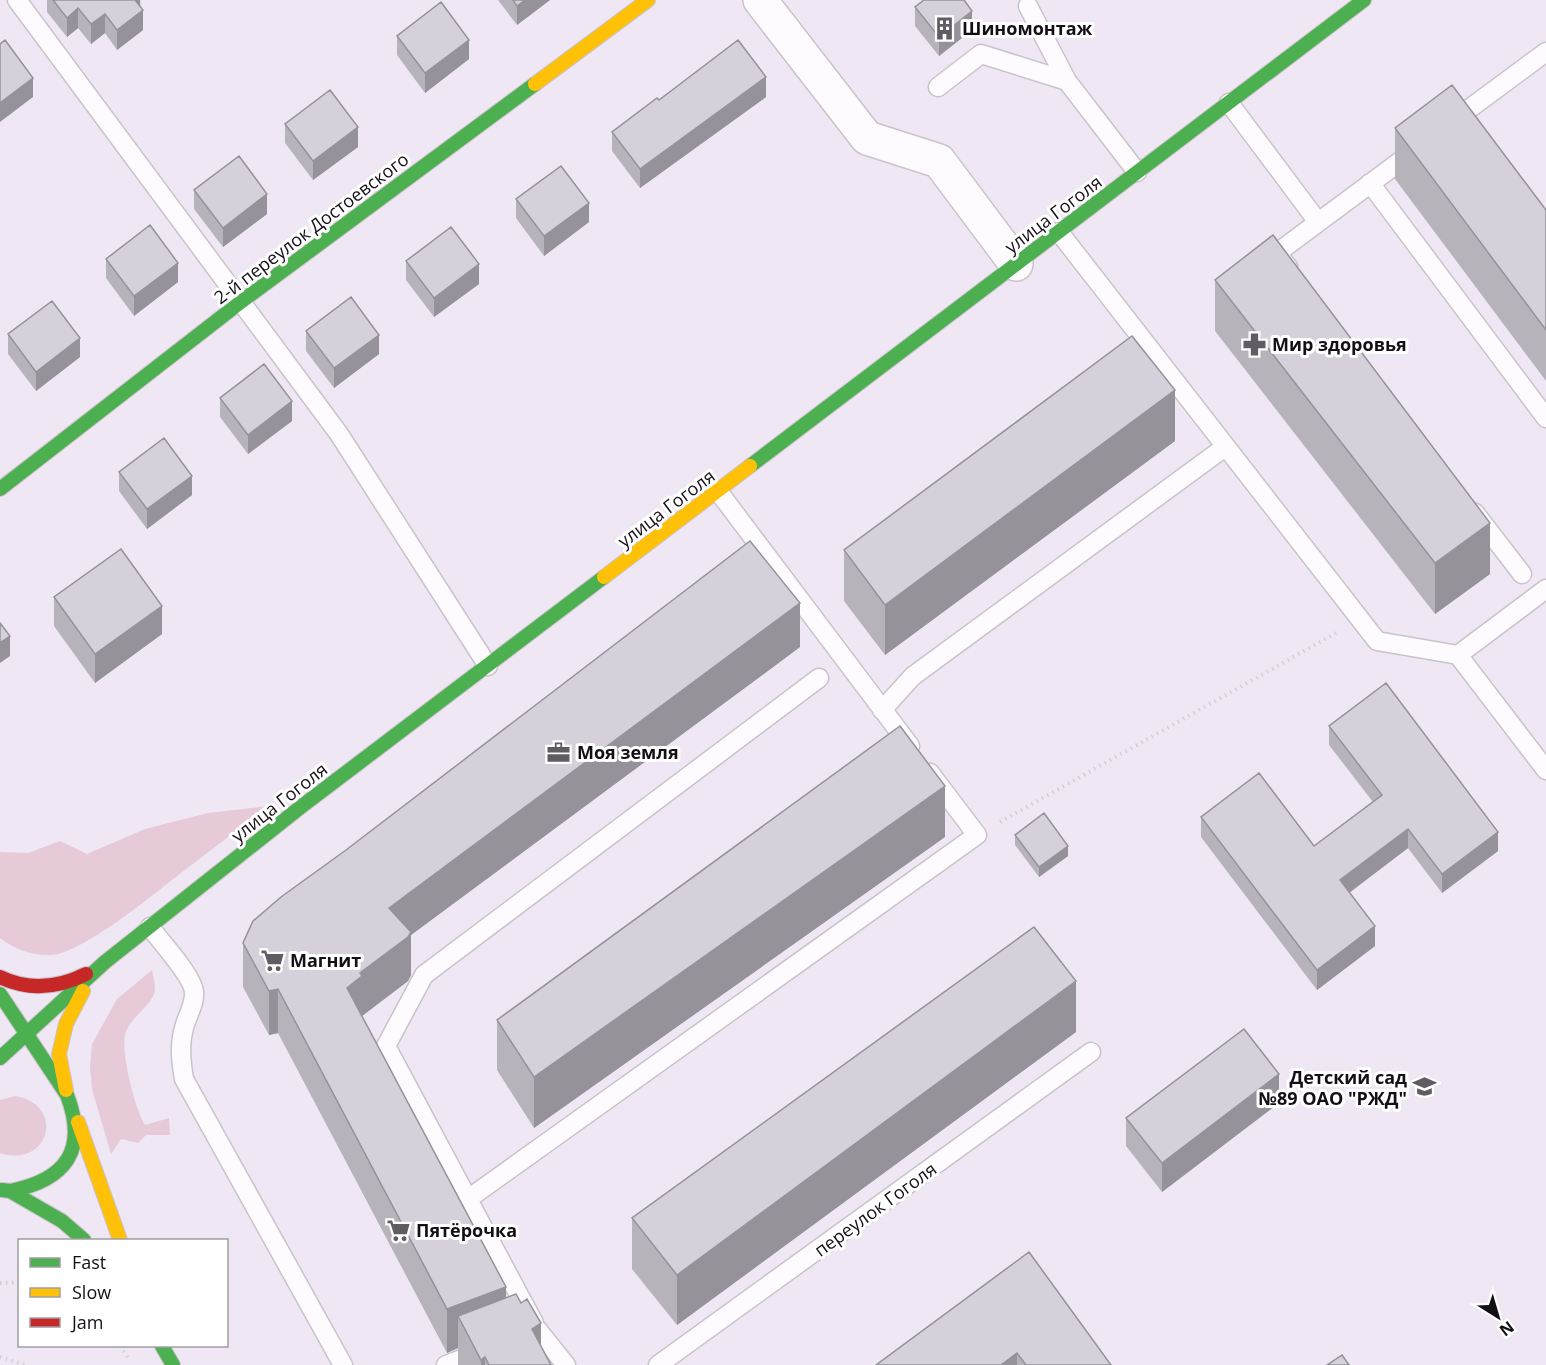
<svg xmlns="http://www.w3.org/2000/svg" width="1546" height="1365" font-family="'Open Sans',sans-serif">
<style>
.grass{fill:#e7cad8}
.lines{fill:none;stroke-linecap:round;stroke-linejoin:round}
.lane-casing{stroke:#cac3cc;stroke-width:21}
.street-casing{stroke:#cac3cc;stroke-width:36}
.fast-casing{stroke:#cac3cc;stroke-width:16}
.slow-casing{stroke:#cac3cc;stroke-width:16}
.jam-casing{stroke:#cac3cc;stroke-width:16}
.path{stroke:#d3d1d4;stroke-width:4;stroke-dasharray:1.5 4.5;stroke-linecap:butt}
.lane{stroke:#fdfbfd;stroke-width:18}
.street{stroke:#fdfbfd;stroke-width:33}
.fast{stroke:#4caf50;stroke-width:14}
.slow{stroke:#ffc107;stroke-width:14}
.jam{stroke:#c62828;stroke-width:14}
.wall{fill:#b7b3bb}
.shaded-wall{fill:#959299}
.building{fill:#d5d0da;stroke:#959299;stroke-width:1.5}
.labels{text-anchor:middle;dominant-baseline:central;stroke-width:6;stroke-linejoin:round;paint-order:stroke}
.poi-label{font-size:18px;font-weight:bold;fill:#140f16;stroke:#fff;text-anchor:start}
.street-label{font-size:18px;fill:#140f16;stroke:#fff}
</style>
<rect width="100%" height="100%" fill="#efe7f3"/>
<!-- grass -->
<path class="grass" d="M268 806C239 828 210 851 181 873 155 893 82 954 51 955 33 956 14 949 0 938V852L28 853 60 841 87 854 145 829 208 813Z
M152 970C153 976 155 983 155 989 155 1004 129 1017 125 1035 121 1054 135 1109 145 1125L169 1118 170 1135H146L138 1143 121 1139 111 1154 92 1089 90 1067 92 1044 117 999Z
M15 1096C67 1105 49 1169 0 1153V1100Z"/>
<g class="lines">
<defs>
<path id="lane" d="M17 0 339 434 488 666
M1028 6 1067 81 1137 172
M938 87 981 54 1067 81
M1229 103 1318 222
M1450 123 1546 52
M1370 183 1546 418
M1059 232 1377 641 1458 655
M1288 267 1277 253 1414 151
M718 491 910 746
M1475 513 1522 574
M1546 589 1458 655 1546 770
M882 710 913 676 1225 447
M150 927C160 941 193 976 194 992 195 1005 187 1015 184 1028 179 1045 181 1062 184 1079L343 1365
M468 1199 977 835 930 773
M534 1323 386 1046 424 975 819 678
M521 1336 538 1330 566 1365
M446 1365 481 1352
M658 1365 1091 1052"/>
<path id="street" d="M760 0 867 138 939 161 1016 264"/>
<path id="fast" d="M750 466 1364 0
M0 489 242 301 535 84
M0 994 67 1095C88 1150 66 1180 10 1191
M0 1058 105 962 302 806 604 577
M2 1190 10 1191 62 1221 84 1240
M162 1346 173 1365"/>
<path id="slow" d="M535 84 648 0
M604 577 750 466
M66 1090 59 1054 66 1024 83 991
M78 1122 120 1240"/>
<path id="jam" d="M0 977C29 991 58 988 86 974"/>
</defs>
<!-- lane casing -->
<use href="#lane" class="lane-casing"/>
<!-- street casing -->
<use href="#street" class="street-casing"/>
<!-- fast casing -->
<use href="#fast" class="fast-casing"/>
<!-- slow casing -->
<use href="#slow" class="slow-casing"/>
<!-- jam casing -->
<use href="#jam" class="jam-casing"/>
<!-- path -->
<path class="path" d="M1000 822 1336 633
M0 1283 20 1282
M120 1346 129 1359
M0 1357 25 1365"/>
<!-- lane -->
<use href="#lane" class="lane"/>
<!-- street -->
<use href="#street" class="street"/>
<!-- fast -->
<use href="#fast" class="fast"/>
<!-- slow -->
<use href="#slow" class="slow"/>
<!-- jam -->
<use href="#jam" class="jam"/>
</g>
<!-- wall -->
<path class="wall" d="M47 0H140L143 30 117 50 105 33 91 44 78 28 67 37 47 12Z
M498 0H550L517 25Z
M915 7 972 30 939 56 915 26Z
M397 36 469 59 425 93 397 55Z
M766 97 640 188 612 151V132L659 100Z
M285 124 358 147 313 180 285 143Z
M1395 128 1546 210V381L1395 179Z
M194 190 267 214 223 247 194 209Z
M516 199 589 222 544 256 516 218Z
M106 259 178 282 134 316 106 278Z
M406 261 479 284 434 317 406 280Z
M1215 280 1490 574 1435 614 1215 331Z
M306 331 379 354 334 388 306 351Z
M8 334 80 357 36 391 8 354Z
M220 398 292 421 248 454 220 417Z
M1175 441 885 655 844 601V550Z
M119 472 192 495 147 529 119 491Z
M54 597 162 634 95 683 54 626Z
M800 647 411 935V975L408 981 362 1016 506 1298 541 1347 551 1365H458V1348L447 1353 278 1033 269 1035 243 987V943Z
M1329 726 1498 851 1442 893 1408 848 1349 892 1375 946 1317 990 1201 837V817L1314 846 1373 802 1329 745Z
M1015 835 1068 856 1039 877 1015 845Z
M945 837 534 1128 497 1070V1020Z
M1076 1032 677 1325 632 1269V1218Z
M1279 1103 1162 1192 1126 1146V1118Z
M1029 1252 1111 1365H876Z"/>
<!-- shaded-wall -->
<path class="shaded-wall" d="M130 0H140V6Z
M525 0H550L517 25V6Z
M78 8V28L67 37V18Z
M143 10V30L117 50V30Z
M972 11V30L939 56V37Z
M105 14V33L91 44V24Z
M469 40V59L425 93V73Z
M766 77V97L640 188V169Z
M33 78V97L0 122V103Z
M358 127V147L313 180V161Z
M267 194V214L223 247V228Z
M589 203V222L544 256V236Z
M178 263V282L134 316V296Z
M479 264V284L434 317V298Z
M379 335V354L334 388V368Z
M80 338V357L36 391V372Z
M1175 390V441L885 655V605Z
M292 401V421L248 454V435Z
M192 476V495L147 529V509Z
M1490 523V574L1435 614V563Z
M800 603V647L411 935V975L408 981 362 1016 347 988 360 973 389 908Z
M162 606V634L95 683V654Z
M10 636V656L0 663V643Z
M945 786V837L534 1128V1077Z
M1408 829V848L1340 900V880Z
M1498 832V851L1442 893V874Z
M1068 846V856L1039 877V867Z
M1375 926V946L1317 990V970Z
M1076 981V1032L677 1325V1275Z
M278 989V1033L269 1035V991Z
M1279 1074V1103L1162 1192V1163Z
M506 1287V1330L458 1316V1348L447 1353V1309Z
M541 1323V1365L532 1329Z
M1017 1353V1365H1001Z
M485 1357V1365H481V1360Z"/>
<!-- building -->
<path class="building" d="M53 0H135L143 10 117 30 105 14 91 24 78 8 67 18Z
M513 0H525L517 6Z
M924 0H964L972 11 939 37 915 7Z
M441 2 469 40 425 73 397 36Z
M5 40 33 78 0 103V44Z
M738 40 766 77 640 169 612 132 657 98 659 100Z
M1452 85 1546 210V330L1395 128Z
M330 90 358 127 313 161 285 124Z
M239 156 267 194 223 228 194 190Z
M561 166 589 203 544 236 516 199Z
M150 225 178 263 134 296 106 259Z
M451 227 479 264 434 298 406 261Z
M1273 235 1490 523 1435 563 1215 280Z
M351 297 379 335 334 368 306 331Z
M52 301 80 338 36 372 8 334Z
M1132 336 1175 390 885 605 844 550Z
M264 364 292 401 248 435 220 398Z
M164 438 192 476 147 509 119 472Z
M750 541 800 603 389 908 411 932 408 937 360 973 362 976 347 988 506 1287 447 1309 278 989 269 991 243 943 253 921 281 897 346 850Z
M121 549 162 606 95 654 54 597Z
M0 623 10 636 0 643Z
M1386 683 1498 832 1442 874 1408 829 1340 880 1375 926 1317 970 1201 817 1259 773 1314 846 1382 795 1329 726Z
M900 726 945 786 534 1077 497 1020Z
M1044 813 1068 846 1039 867 1015 835Z
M1034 927 1076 981 677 1275 632 1218Z
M1244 1029 1279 1074 1162 1163 1126 1118Z
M1029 1252 1111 1365H1026L1017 1353 1001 1365H876Z
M516 1294 521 1303 527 1299 541 1323 532 1329 551 1365H489L485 1357 481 1360 458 1316Z
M1342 1355 1349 1365H1327Z"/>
<!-- icons -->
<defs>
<symbol id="building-bare" viewBox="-9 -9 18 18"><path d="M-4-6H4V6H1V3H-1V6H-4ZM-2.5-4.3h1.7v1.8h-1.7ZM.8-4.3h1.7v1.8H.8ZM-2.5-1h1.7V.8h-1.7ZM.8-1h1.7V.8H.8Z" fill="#615b63" stroke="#fff" stroke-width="2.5" paint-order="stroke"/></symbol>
<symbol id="pharmacy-bare" viewBox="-9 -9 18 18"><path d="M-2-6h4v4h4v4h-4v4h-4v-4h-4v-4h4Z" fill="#615b63" stroke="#fff" stroke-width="2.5" paint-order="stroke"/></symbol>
<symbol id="office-bare" viewBox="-9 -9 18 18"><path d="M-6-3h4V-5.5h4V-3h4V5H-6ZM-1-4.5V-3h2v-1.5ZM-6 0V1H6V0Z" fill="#615b63" stroke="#fff" stroke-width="2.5" paint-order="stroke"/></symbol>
<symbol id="supermarket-bare" viewBox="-9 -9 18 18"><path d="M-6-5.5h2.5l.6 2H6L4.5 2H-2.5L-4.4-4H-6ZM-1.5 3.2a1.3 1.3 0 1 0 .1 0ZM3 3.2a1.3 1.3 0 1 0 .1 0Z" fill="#615b63" stroke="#fff" stroke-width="2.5" paint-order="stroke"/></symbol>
<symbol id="school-bare" viewBox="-9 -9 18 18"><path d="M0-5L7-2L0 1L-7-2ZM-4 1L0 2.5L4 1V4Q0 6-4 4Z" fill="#615b63" stroke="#fff" stroke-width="2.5" paint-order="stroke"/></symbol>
</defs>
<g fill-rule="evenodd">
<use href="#building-bare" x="928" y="12" width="33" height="33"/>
<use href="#pharmacy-bare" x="1238" y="328" width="33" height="33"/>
<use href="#office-bare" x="542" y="736" width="33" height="33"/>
<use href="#supermarket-bare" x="256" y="944" width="33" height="33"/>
<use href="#school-bare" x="1408" y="1070" width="33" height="33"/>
<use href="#supermarket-bare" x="382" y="1214" width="33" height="33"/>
</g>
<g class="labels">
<!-- poi labels -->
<g class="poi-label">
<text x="962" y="28">Шиномонтаж</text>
<text x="1272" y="344">Мир здоровья</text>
<text x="577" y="752">Моя земля</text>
<text x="290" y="960">Магнит</text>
<text x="1407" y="1077" text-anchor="end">Детский сад<tspan x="1407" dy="21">№89 ОАО "РЖД"</tspan></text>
<text x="416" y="1230">Пятёрочка</text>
</g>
<!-- street labels -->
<g class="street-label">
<text transform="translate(1053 214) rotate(-37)">улица Гоголя</text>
<text transform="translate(311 228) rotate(-37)">2-й переулок Достоевского</text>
<text transform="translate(666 508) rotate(-37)">улица Гоголя</text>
<text transform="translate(279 802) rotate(-38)">улица Гоголя</text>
<text transform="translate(875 1209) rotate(-36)">переулок Гоголя</text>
</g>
</g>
<!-- legend -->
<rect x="18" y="1239" width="210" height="108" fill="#ffffff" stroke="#a19fa2" stroke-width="1.5"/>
<rect x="30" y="1258" width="30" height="9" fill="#4caf50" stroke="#a19fa2" stroke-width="1.5"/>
<text x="72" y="1269" font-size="18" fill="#140f16">Fast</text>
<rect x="30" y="1288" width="30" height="9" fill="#ffc107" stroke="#a19fa2" stroke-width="1.5"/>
<text x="72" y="1299" font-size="18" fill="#140f16">Slow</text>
<rect x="30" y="1318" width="30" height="9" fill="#c62828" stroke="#a19fa2" stroke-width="1.5"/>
<text x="72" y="1329" font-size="18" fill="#140f16">Jam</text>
<!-- north arrow -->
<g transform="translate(1498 1317) rotate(143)" stroke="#ffffff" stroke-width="4.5" paint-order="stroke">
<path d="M0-4.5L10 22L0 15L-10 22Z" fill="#140f16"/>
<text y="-9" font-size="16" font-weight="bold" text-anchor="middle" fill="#140f16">N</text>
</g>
</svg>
